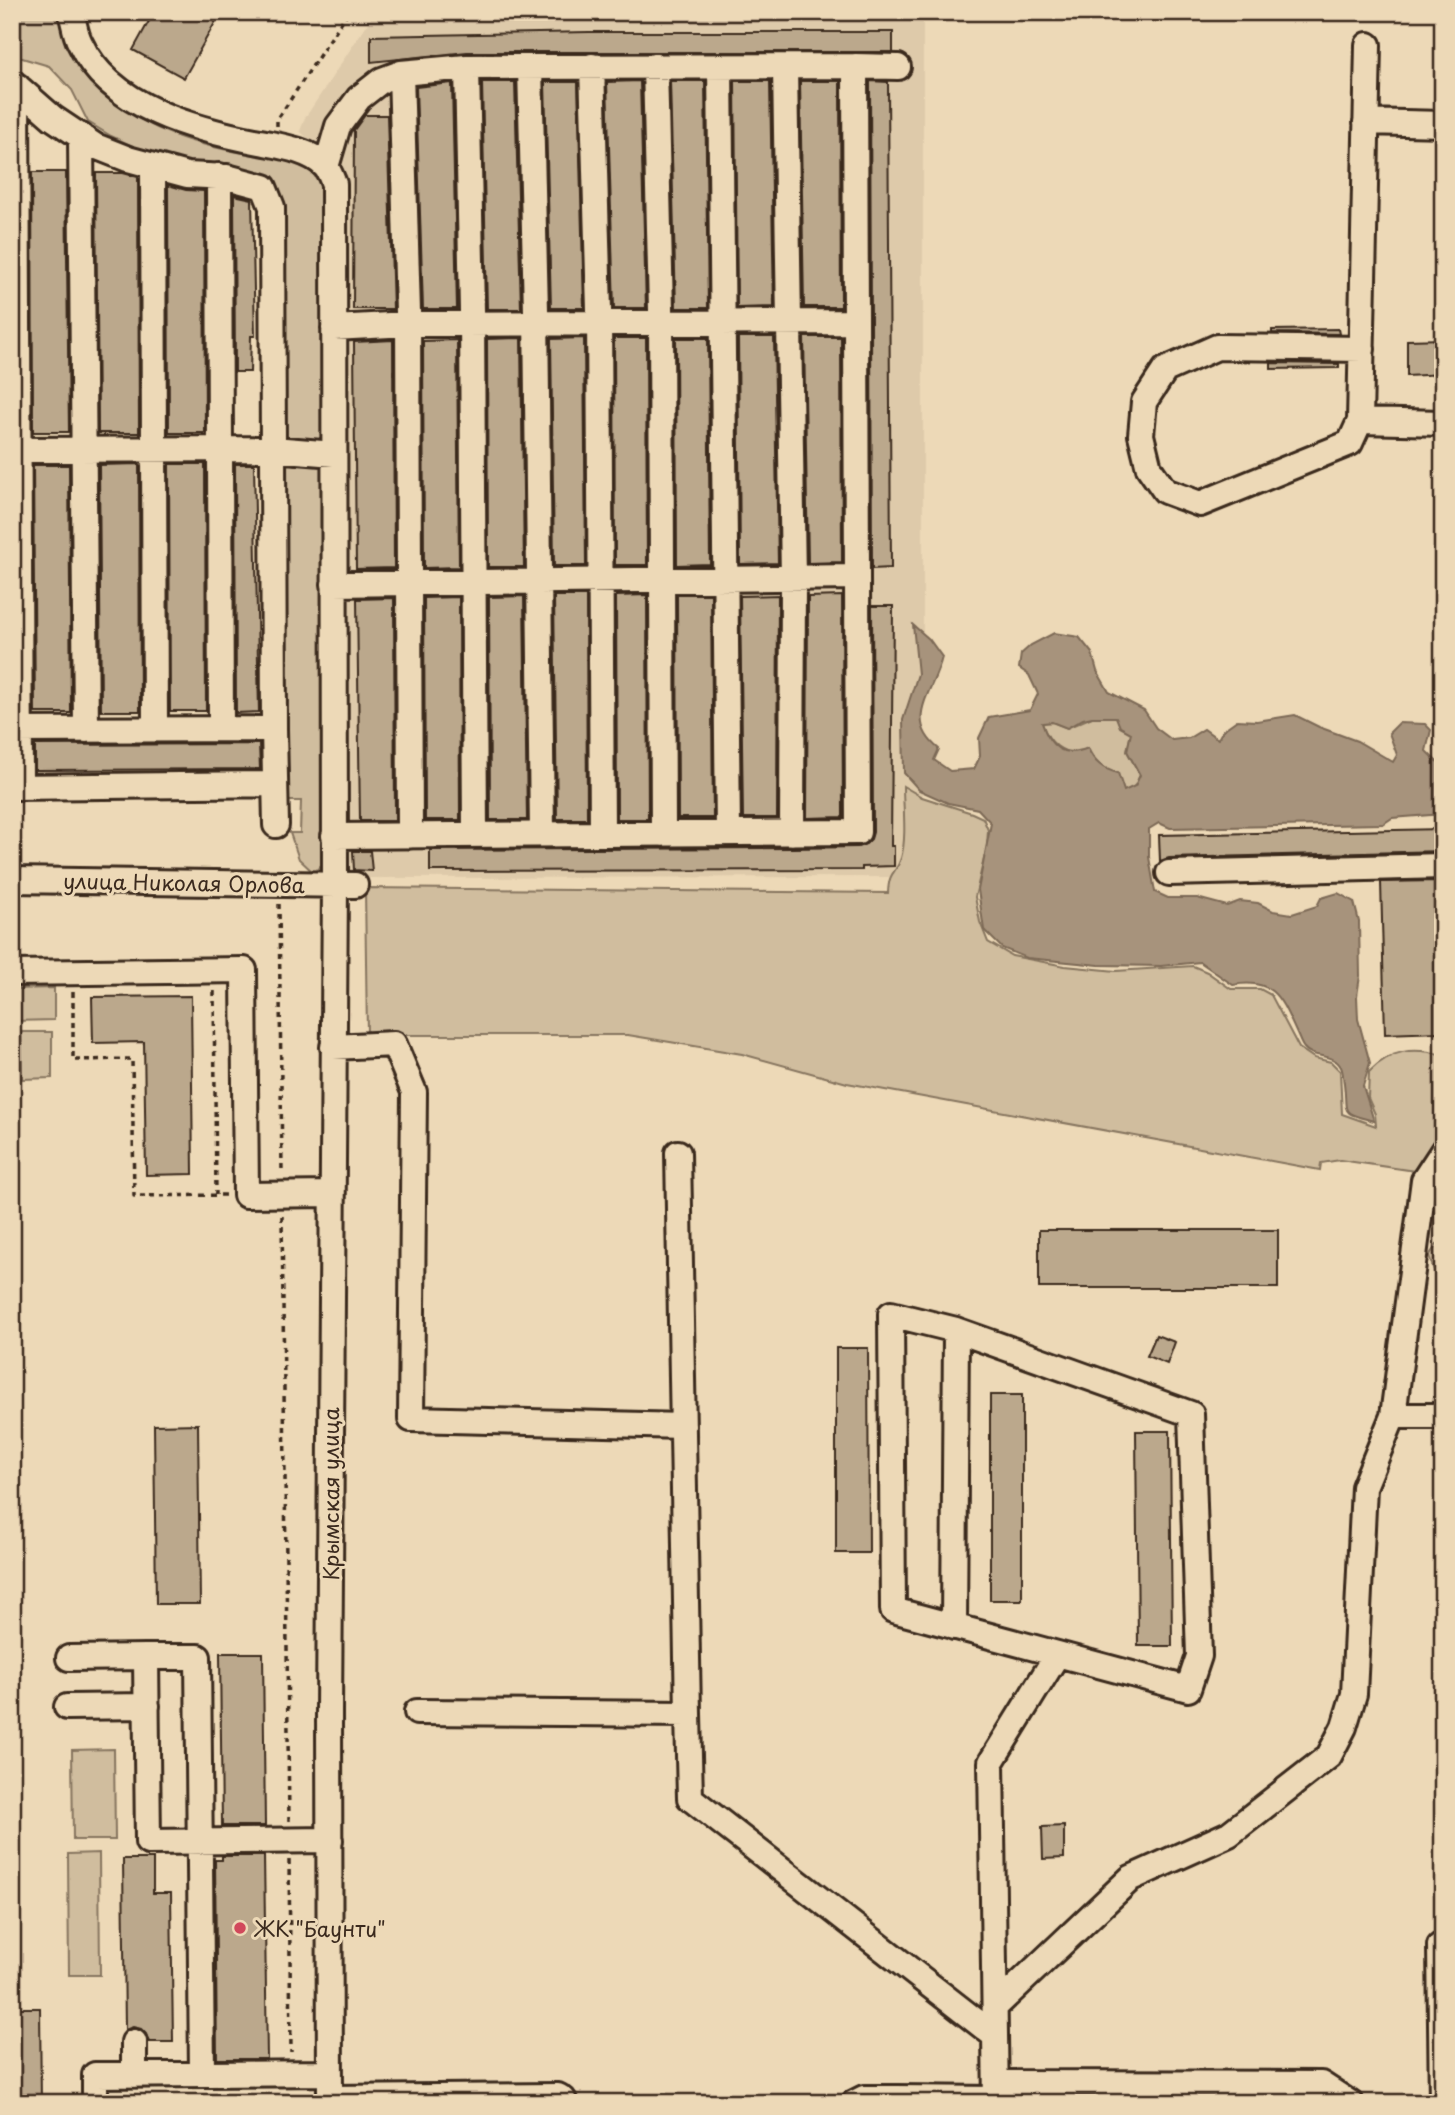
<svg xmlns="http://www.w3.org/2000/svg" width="1455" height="2115" font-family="'Playpen Sans',sans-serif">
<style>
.built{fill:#decaaa}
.green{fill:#d0bd9e;stroke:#86745e;stroke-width:2}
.water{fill:#a7937b;stroke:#7c6956;stroke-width:2;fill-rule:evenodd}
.building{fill:#bba88c;stroke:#3b2a1e;stroke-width:2}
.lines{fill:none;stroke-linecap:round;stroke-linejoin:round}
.minor-casing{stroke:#3b2a1e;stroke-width:30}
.path{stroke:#3b2a1e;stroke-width:3.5;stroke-dasharray:5 5;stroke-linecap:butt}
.minor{stroke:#edd9b7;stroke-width:24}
.poi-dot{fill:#d1495b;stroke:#edd9b7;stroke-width:2.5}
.labels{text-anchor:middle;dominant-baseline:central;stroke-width:6;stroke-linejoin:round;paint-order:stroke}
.street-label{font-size:21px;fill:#3b2a1e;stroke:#edd9b7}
.poi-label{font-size:21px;fill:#3b2a1e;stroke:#edd9b7;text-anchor:start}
</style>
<rect width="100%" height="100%" fill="#edd9b7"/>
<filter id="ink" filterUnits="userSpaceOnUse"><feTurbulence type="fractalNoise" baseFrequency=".0143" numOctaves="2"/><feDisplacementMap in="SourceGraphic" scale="14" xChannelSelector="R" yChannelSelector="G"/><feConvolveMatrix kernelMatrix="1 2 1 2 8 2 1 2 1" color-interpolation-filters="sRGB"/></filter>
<g filter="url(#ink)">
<!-- built -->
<path class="built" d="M375 12H923V877L343 878 338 169 300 131 305 118Z"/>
<!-- green -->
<path class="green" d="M12 12H55C65 35 74 59 88 79 93 86 102 91 108 97 150 132 196 145 249 154 267 158 291 157 306 167 316 174 321 187 327 197L324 446 283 442 277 201 156 157 111 136 88 122 72 90 49 66 12 55Z
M296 463 318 464 327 470 328 494 321 650 322 864 314 873 299 859 290 833H300L301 801H283L282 464Z
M1092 717H1116L1131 733 1127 751 1140 775 1135 786 1124 792C1119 784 1114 774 1107 769 1079 749 1054 760 1042 723L1052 722 1067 728Z
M903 786 922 797 972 813 983 818 988 830 987 846 975 897 980 922 988 942 1012 956 1065 966 1116 971 1193 966 1207 972 1231 989H1260L1271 995 1299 1048 1314 1058 1331 1062 1340 1071 1342 1114 1376 1126 1375 1114 1368 1098 1369 1072C1391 1049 1413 1047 1443 1055V1139L1431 1164 1415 1171 1340 1160 1321 1163 1320 1170 847 1083 742 1054 628 1035H367L365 888 888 893C889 869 896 875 901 858 907 838 903 807 903 786Z
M54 988V1020L13 1021V989Z
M21 1032H52V1078L22 1079Z
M1443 1236V1341L1437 1330 1436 1276 1429 1256Z
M114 1749 115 1840H73L72 1750Z
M99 1853 100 1975H69L68 1854Z"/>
<!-- water -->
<path class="water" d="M913 625 929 639 942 657C934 692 902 719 939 749L934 760 950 771 974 769 980 756 979 738 989 717 1030 710 1038 694 1029 675 1019 668 1021 654 1031 645 1054 633 1079 637 1092 653 1097 671 1109 692 1144 710 1156 728 1172 740 1189 738 1204 729 1218 739 1223 730 1237 720 1257 721 1295 715 1319 727 1357 741 1393 762 1397 755 1389 733 1399 723 1425 724 1431 730 1426 751 1436 761 1443 763V814L1392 818 1383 824 1170 828 1159 823 1149 829V857L1155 892 1168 898H1197L1227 906 1240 901 1258 903 1273 911 1292 914 1317 906 1321 898 1338 893 1354 902 1359 922 1360 976 1357 996 1358 1019 1370 1063 1363 1086 1374 1121C1338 1112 1348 1114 1344 1083 1343 1078 1343 1071 1341 1067 1333 1052 1314 1060 1304 1048 1301 1045 1299 1038 1297 1034 1281 1000 1275 977 1233 985L1200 962 1161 966 1099 965 1027 958 1002 948 984 930 978 890 991 823 978 809 948 803 919 790 904 773 903 720 918 674ZM1092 717H1116L1120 727 1131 733 1127 751 1140 775 1135 786 1124 791 1118 773C1102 769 1094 762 1088 748 1063 758 1050 748 1042 723L1052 722 1067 728 1083 719Z"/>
<!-- building -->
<path class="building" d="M154 12H221L184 78 133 50Z
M589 32H893V52H467L371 62V36Z
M640 81 646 308H614L607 82Z
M670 81H705L708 308H676Z
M735 81H770L774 307 737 308Z
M800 81H840L841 307H804Z
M870 81 888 82 891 568 872 569Z
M482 82H515L521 309H487Z
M545 82H578L584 308H551Z
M452 83 457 309H423L416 87Z
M365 115H387L393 309H353L354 130Z
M32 172H66L69 432H33Z
M96 173H123L138 177 139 433H98Z
M168 185 186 190 204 191 205 433H169Z
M234 195 252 199 255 336H251L250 372H235Z
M1338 329 1339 334 1272 333V330Z
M738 337H774L778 563 740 564Z
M804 337H841L842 562 808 563Z
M521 338 524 567H488L487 339Z
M584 338 586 566H554L551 339Z
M614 338H646L647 565H615Z
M676 338H708L710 564 677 565Z
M1443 339V374L1407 376V340Z
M393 340 394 568 356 569 354 342Z
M457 340 459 567 424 568 423 341Z
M1271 363 1339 364V368L1271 369Z
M139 464 140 711H101L99 465Z
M169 464H205L206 711H170Z
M235 464H254L259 712 236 713Z
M33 465H69L71 713H35Z
M677 594H711L713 818H678Z
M647 595 648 819H617L616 596Z
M778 595 777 818H743L740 596Z
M524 596 527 820H490L489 597Z
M554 596H586L587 819H557Z
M842 596 843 817 807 818 808 597Z
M459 597 460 820H425L424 598Z
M394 598 395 821H360L357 599Z
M872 606H893L891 846H894V866L862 867V870L430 871V850L793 848 858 847 866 844 871 839 873 832Z
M259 744 260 769 35 770V745Z
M1443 829V851L1169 858 1160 861 1159 835Z
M353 851H370L372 871 354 870Z
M1435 881 1440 1032 1385 1034 1381 882Z
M191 996 193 1174 146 1175 144 1042 93 1043 92 997Z
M1039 1230H1278V1288H1039Z
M1156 1335 1175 1342 1167 1364 1147 1356Z
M836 1348H868L869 1553H836Z
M990 1395H1022V1600H990Z
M198 1424 200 1604H156L154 1425Z
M1136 1431H1170L1172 1646H1138Z
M220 1653H263L265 1826H222Z
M1064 1826V1858L1043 1859 1042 1827Z
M222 1856H264L267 2059H217L215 1860H222Z
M123 1859H153V1893H171L173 2042H149L146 2034 141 2029 133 2027 125 2030Z
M12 2008H40L41 2103H12Z"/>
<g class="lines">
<defs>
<path id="minor" d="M71 12C74 22 75 34 80 43 110 108 197 130 260 142 280 146 310 150 325 166 329 170 332 179 334 184L335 884 329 1712 330 2103
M592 66 599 310 602 834
M655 66 661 310 663 834
M720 66 728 833
M855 66 898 67
M467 67 472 311 475 835
M530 67 536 311 542 834
M785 67 793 579 792 833
M401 73 408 312 410 836
M12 82 53 118 95 146 128 159 187 175 227 177 264 187 272 207 273 449 334 454
M17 86 20 787
M1366 122 1443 124
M81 136 86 730
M153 166 155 729
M326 167 338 126 359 98 382 80 401 73 467 67 855 66 858 832 334 836
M219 176 221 729
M334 328 408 324 855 322
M1362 349 1217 347 1165 370 1144 402 1141 435 1149 468 1165 491 1200 504 1350 443 1360 421 1368 45
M1360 421 1443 423
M12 450 273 449 274 729 276 825
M334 584 856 577
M12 730 274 729
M12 787 275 784
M1169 873 1443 866
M12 880 355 885
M12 973 244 970 246 1195 332 1194
M333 1047 394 1044 414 1092 411 1419 683 1426
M891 1314 956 1330 1191 1414 1199 1656 1188 1689 893 1610Z
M1393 1416H1443
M954 1627 956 1330
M69 1658 146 1657
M67 1707 147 1706
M417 1712 688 1714 678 1153
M688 1714 690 1798 995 2036
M996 2006 1131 1878 1229 1834 1329 1756 1344 1727 1354 1694 1364 1487 1393 1416 1424 1180 1443 1151
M134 2042V2075
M202 2074 198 1657H146L148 1842 330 1840
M996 2083 1321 2084 1350 2103
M330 2098 558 2096 563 2099 565 2103
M95 2103V2075L329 2073
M854 2103 864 2098H896
M896 2103V2098L996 2099
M996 2103 991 1762 1057 1655
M1442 2103 1440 1946H1443"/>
</defs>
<!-- minor casing -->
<use href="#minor" class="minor-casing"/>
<!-- path -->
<path class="path" d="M277 126V120L348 12
M279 904 282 1173
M214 991 216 1195
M73 992V1060L132 1059 134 1196 227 1195
M282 1216 289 1821
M289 1860 291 2052"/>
<!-- minor -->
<use href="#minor" class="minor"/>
</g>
</g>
<!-- markers -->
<circle class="poi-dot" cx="240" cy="1928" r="7"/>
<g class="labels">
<!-- street labels -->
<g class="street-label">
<text transform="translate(184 882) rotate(1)">улица Николая Орлова</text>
<text transform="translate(330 1494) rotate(-90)">Крымская улица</text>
</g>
<!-- poi labels -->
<g class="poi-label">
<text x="254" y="1928">ЖК "Баунти"</text>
</g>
</g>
<!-- margin -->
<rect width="1455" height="2115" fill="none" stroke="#edd9b7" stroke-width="42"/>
<rect x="21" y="21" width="1413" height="2073" fill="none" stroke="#3b2a1e" stroke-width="2.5" filter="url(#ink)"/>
</svg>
